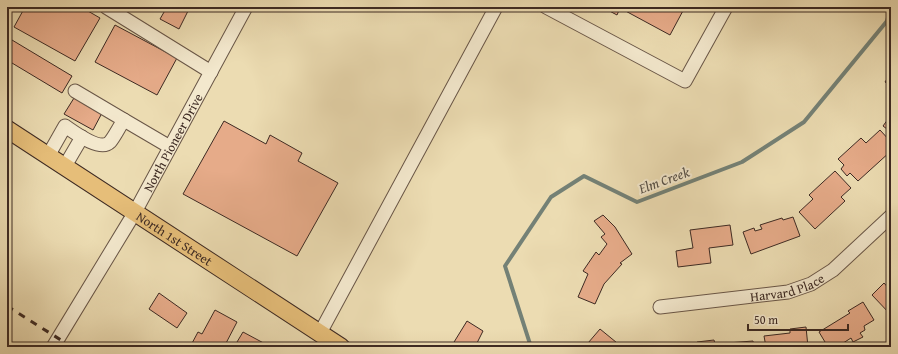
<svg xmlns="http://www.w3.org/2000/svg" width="898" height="354" font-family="'Gentium Book Plus',serif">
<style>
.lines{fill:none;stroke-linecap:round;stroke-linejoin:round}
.stream{stroke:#748176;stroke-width:4}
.building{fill:#e6ab89;stroke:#3d2a23}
.minor-casing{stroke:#695647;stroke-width:15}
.major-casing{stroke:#3d2a23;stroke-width:19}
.minor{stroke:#f3e8cd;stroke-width:13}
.major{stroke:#e6be79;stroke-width:17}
.rail{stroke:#3d2a23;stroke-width:3;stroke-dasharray:7 7;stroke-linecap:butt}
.labels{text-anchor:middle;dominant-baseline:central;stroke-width:4;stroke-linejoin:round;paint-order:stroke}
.street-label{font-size:13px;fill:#3d2a23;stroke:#f3e8cd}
.water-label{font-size:14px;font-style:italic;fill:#544e46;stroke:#f3e8cd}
</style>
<rect width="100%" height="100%" fill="#ecdcb2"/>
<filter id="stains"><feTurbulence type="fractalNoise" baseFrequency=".005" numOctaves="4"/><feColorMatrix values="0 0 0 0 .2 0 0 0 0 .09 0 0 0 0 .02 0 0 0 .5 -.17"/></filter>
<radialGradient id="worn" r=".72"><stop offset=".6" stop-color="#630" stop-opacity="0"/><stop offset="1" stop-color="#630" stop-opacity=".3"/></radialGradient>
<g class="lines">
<!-- stream -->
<path class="stream" d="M531 347 505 266 551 197 584 176 637 202 742 162 804 122 887 21 891 7"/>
</g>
<!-- building -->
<path class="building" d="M25 7H81L100 18 75 61 14 27Z
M167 7H190L179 29 160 19Z
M602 7H685L670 35 620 8 617 15Z
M115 25 177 58 157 95 95 62Z
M7 37 72 76 62 93 7 60Z
M891 73V86L885 82Z
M74 98 102 113 93 130 64 114Z
M891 115V132L883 126Z
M224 121 266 144 270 135 302 153 298 161 338 183 297 256 183 194Z
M880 130 891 142V151L858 181 850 173 847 176 841 169 844 165 838 159 861 138 866 143Z
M835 171 851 188 841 197 845 201 815 229 799 212 813 199 809 195Z
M603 215 615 227 632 254 620 263 622 264 604 284 595 304 578 297 588 274 583 271 596 252 599 255 607 244 601 237 605 234 594 221Z
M793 217 800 236 751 254 743 232 754 228 755 231 762 229 760 225 782 218 783 220Z
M730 225 733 245 709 248 711 263 678 267 676 251 693 248 690 230Z
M884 283 891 291V315L872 295Z
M159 293 187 313 177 328 149 309Z
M863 302 874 320 864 326 865 330 860 333 863 337 853 342 851 338 837 347H828L819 332 850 313 848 311Z
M215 310 237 322 224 347H190L198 332 202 334Z
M467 321 483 331 475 347H451Z
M806 327 808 347H766L764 336 790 333V329Z
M600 329 622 347H593L588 343Z
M243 332 271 347H234Z
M714 340 715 344 753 341 754 347H697V342Z"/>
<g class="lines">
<defs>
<g id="minor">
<path d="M106 7 211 72"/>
<path d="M546 7 685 81 726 7"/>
<path d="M124 120 170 147"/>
<path d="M48 156 65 126C74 132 100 152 110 142 115 136 119 127 124 120L75 91"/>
<path d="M65 166 82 137"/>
<path id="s1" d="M660 307 788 292 811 284 833 270 891 216"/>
<path d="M320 333 496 7"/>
<path id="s2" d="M53 347 135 212 246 7"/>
</g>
<g id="major">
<path id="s3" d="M7 129 341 347"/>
</g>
</defs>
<!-- minor casing -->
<use href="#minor" class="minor-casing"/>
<!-- major casing -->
<use href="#major" class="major-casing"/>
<!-- minor -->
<use href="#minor" class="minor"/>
<!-- major -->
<use href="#major" class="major"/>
<!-- rail -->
<path class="rail" d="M7 306 72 347"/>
</g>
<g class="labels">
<!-- street labels -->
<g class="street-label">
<text stroke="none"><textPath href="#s2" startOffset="237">North Pioneer Drive</textPath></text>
<text stroke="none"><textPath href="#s3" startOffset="200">North 1st Street</textPath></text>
<text stroke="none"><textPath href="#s1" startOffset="129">Harvard Place</textPath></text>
</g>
<!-- water labels -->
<g class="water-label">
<text transform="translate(664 180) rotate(-20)">Elm Creek</text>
</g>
</g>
<!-- margin -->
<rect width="898" height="354" fill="none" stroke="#ecdcb2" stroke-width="24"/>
<rect x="8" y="8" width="882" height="338" fill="none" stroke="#3d2a23" stroke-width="2"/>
<rect x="12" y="12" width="874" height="330" fill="none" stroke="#3d2a23"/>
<!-- scale -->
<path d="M748 324v6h100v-6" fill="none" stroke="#3d2a23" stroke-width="2"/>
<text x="754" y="324" font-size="12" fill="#3d2a23" stroke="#f3e8cd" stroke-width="3" paint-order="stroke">50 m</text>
<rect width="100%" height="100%" filter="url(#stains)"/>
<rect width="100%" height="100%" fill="url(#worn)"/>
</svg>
